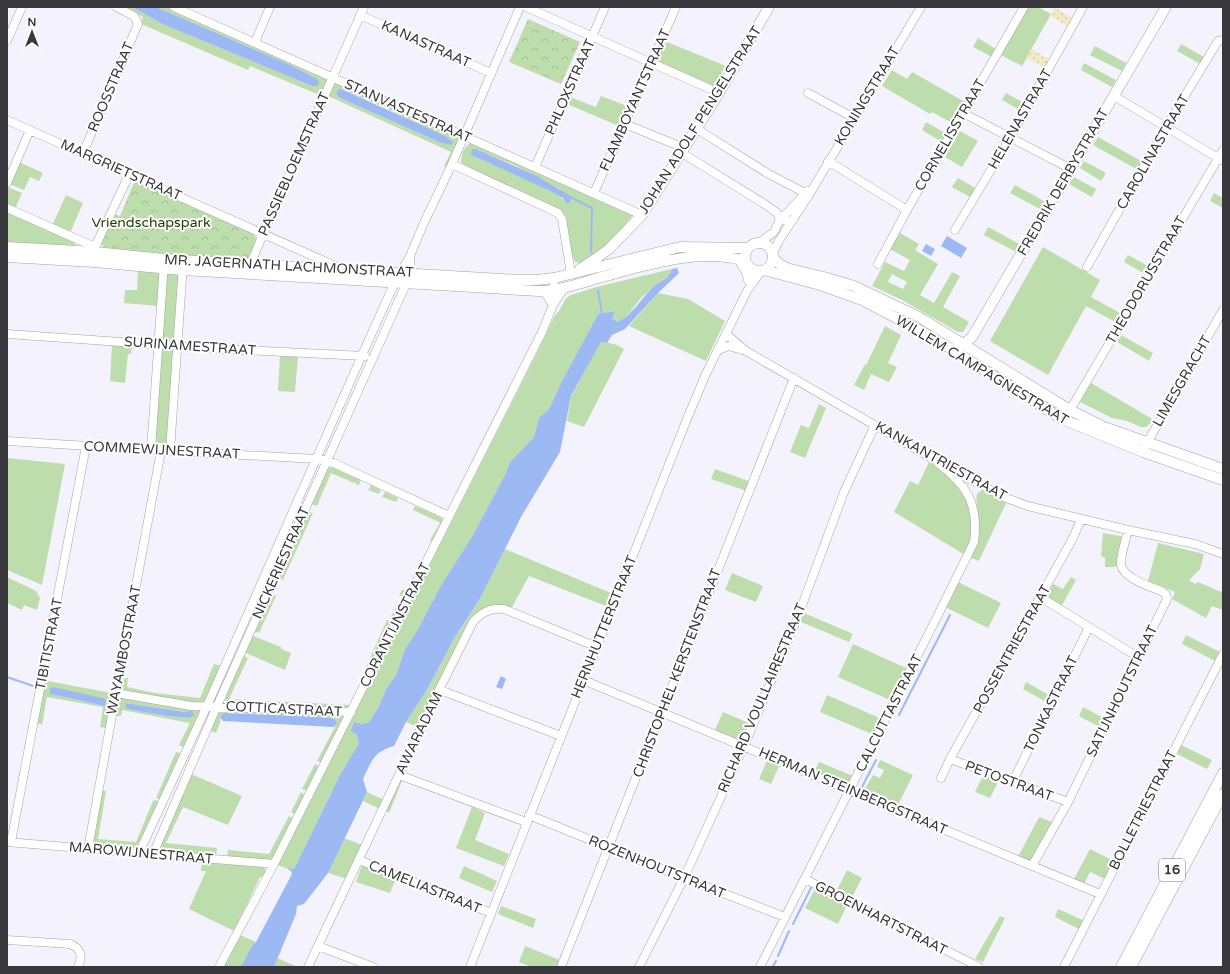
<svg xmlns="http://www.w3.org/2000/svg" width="1230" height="974" font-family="'Varela Round',sans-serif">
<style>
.green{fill:#bddeac;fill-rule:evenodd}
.sand{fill:url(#sand-dots)}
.park{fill:url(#park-crowns)}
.water{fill:#9db9f4}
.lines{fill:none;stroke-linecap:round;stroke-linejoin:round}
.stream{stroke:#9db9f4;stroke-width:2}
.minor-casing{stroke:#a4a2ab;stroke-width:9}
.major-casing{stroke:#a4a2ab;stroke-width:11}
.minor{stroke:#fff;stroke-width:8}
.major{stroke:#fff;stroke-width:10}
.labels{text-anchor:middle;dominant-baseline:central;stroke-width:4;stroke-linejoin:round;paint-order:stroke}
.shield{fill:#fff;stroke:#747376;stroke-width:1}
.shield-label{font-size:13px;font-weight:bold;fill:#38373b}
.street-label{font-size:14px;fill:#38373b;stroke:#fff}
.park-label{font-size:14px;fill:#1b3c00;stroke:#fff}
</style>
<defs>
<pattern id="sand-dots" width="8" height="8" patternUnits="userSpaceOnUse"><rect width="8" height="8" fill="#f3eac4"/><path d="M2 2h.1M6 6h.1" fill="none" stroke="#d1c9a9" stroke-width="1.8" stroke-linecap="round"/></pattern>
<pattern id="park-crowns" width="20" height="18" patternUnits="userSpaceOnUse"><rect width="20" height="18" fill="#bddeac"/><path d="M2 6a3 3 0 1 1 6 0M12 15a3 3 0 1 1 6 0" fill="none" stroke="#a3bf95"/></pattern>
</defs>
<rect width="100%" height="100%" fill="#f4f2fc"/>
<!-- green -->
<path class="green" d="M123 7H132L162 24 312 86 316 78 286 63 156 7H168L324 77 328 82 322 96 250 66 248 70 141 24 143 17Z
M1028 7H1038L1051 14 1022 66 1001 55Z
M978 38 996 49 992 57 973 47Z
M667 42 726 66 713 87 657 62V56L660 48 663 49Z
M1181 44 1206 58 1202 65 1177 51Z
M1095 46 1126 63 1122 71 1090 55Z
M1084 63 1116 80 1112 87 1081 70Z
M892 70 907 79 912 72 965 102 952 123 932 112 930 114 882 86Z
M338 83 458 136 460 139 449 168 444 166 451 152 328 96 332 86ZM339 88 388 109 451 145 441 143 338 97 336 93Z
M1006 93 1024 103 1020 110 1002 100Z
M601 96 627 106 619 126 567 104 570 97 596 107Z
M926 122 947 134 942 142 922 130Z
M960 131 978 141 962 167 945 157Z
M1098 137 1143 162 1138 170 1093 145Z
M471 143 633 215 607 246 582 263 575 262 572 254 565 220 465 166 461 162C461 155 464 146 471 143ZM472 149H476L516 166 560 189 567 203C558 190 488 162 470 155Z
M1084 161 1106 173 1101 181 1080 168Z
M19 162 43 173 39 181 30 177 24 190 9 184Z
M1074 177 1096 189 1092 197 1069 184Z
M958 178 975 188 970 197 952 187Z
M1015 185 1044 201 1040 209 1010 193Z
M8 187 22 193 15 209 7 206V190Z
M1214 193 1223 198V208L1210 201Z
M66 195 83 203 70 233 52 226Z
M7 211 75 242 76 246 7 244Z
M988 227 1021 245 1016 252 984 235Z
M900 233 919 244 915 250 938 264 920 295 934 303 952 272 960 276 943 307 969 322 963 332H958L902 300 872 286 885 262 904 271 910 260 890 249ZM892 274 907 282 903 289 888 282Z
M1043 247 1100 280 1091 297 1122 314 1117 323 1086 306 1048 375 990 341Z
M1128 255 1150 267 1145 274 1124 262Z
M138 269C146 270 156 269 160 276L158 306 124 303 125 290H137Z
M672 269 671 274C660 282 650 289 641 298 633 307 629 317 617 322L611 317 615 311 598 314 562 381 549 409 539 418 534 437 510 462 506 473 473 535 440 587 417 631 405 649 396 675 386 689 378 708 369 722 363 724 354 722 359 743 340 775 294 869 289 868 288 869 278 865 539 349 555 315 559 311 566 298 571 295 600 286Z
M169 273 177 274 179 278 174 340C170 343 166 341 162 338L167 275Z
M658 293 688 299 725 321 706 361 629 326Z
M885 326 901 335 888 363 897 367 889 382 871 374 864 390 854 385 865 364 866 365Z
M1121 335 1153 353 1149 361 1117 342Z
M601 341 617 345 624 349 584 427 567 421 571 397Z
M112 345 132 346 131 354H128L125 383 110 381Z
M168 348 173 349 174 353 167 443H159L154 441 161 352Z
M280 356 298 357 295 392 278 391Z
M1091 383 1154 420 1146 427H1141L1127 421 1112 418 1080 402Z
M819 404 826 408 805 458 790 452 801 425 809 428Z
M7 458 65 464 42 585 7 570Z
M929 462 944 470 961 487 972 514 970 541 965 555 894 512 910 481 918 485Z
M331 467 361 480 359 485 331 473 317 506 311 504 326 470Z
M715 469 751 482 747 491 711 479Z
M371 485 381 490 379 494 368 490Z
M982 490 1007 501 979 561 971 558C975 550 979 542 979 533 980 520 975 507 977 494Z
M385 492 398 498 396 502 382 497Z
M415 506 439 516 444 520 434 542 430 540 440 523 439 522 413 510Z
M307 511 313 513 283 580 278 578Z
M1103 533 1125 537 1120 565 1113 567H1105V558L1101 556Z
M1158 543 1204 554 1200 569 1189 580 1195 584 1198 582 1221 592 1223 589V610L1212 606 1206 618 1172 599 1175 592 1148 581Z
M505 549 611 593 606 606 529 576 512 607 508 609 483 611 419 728 406 722 428 688 455 637 481 597Z
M732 573 763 586 756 602 725 590Z
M7 577 36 591 40 598 37 610 24 605 22 610 7 603Z
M1071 577 1076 580 1061 607 1047 598 1048 594 1053 584 1063 589Z
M958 582 1001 603 988 628 945 607Z
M411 589 396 617 391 616 402 597 399 595 402 590Z
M271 593 276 596 259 633 254 631Z
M804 613 853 634 849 642 801 622Z
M387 620 394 622 367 676H362Z
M251 635 281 647V649L291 653 285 670 244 652Z
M1186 635 1220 652 1215 661 1182 644Z
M853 644 908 669 892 701 838 677Z
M242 655 248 658 229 699 251 700 250 706 228 703 225 699Z
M214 664 222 666 206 701 201 705 121 690V687L125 678H128L127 687 155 693 200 698Z
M48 681 111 693 113 697 107 728 100 727 103 707 47 697 42 725 37 723 44 685ZM50 688 103 698 102 706 92 703 50 694Z
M1026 682 1051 696 1048 703 1023 689Z
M827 695 882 719 874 735 820 712Z
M119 697 202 708 185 748 179 745 190 723 122 710 121 716H114L116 705ZM125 703 185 712 192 718 167 716 128 709Z
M254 701 292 702 291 708 253 706Z
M295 702 349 705V708L295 706Z
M1083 707 1105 719 1100 727 1079 716Z
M221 710 342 715 344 720 322 763 317 761 336 725 325 717 224 713 220 718 221 720 216 733 211 731 218 713Z
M723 712 751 724 742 742 714 732Z
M1179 744 1212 760 1207 769 1175 753Z
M176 752 183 754 162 800 156 798Z
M880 760 913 775 897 807 863 792 873 775 880 778 884 770 877 767Z
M767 761 779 766 771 784 759 779Z
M819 762 853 776 848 786 814 773Z
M315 764 320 767 308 791 302 789Z
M191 774 242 796 228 825 183 807 166 843 217 848 216 856 164 852 161 848 160 845Z
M983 776 998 782 990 798 975 792Z
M399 780 402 781 389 813 385 811Z
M101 790 106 791 98 839 136 842 153 801 155 800 160 802 138 848 99 846 92 842Z
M301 792 306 796 296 815 291 812Z
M367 792 384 800 380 809 363 801Z
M472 807 485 813 475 840 509 854 504 866 456 848Z
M289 816 295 819 272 860 227 857 228 850 269 854Z
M1039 817 1055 823 1034 860 1029 862 1018 857Z
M344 838 362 845 347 879 328 873Z
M1090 849 1114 861 1105 879 1090 872 1084 884 1074 879Z
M202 862 263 866 266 871 264 877H260L234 931 189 909 206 871H201Z
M362 865 396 878 390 893 356 882Z
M464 866 497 881 492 892 459 878Z
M847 870 862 878 851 899 836 892Z
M816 887 848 903 838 924 805 908Z
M501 906 536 919 533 928 498 914Z
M1058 909 1085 921 1081 930 1055 917Z
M1000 916 1005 918 983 962 975 959Z
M240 935 256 942 251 947 241 967H222Z
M525 946 562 961 559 967H531L519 962Z
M277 958 298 967H274Z"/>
<!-- sand -->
<path class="sand" d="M1055 8 1073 18 1068 26 1050 16Z
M1031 49 1049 59 1044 67 1026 58Z"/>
<!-- park -->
<path class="park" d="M528 19 580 42 561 84 509 62Z
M135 180 253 233 257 240 250 257 248 259 104 250 101 242 114 214 120 216Z"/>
<!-- water -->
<path class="water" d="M132 7H156L286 63 316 78 319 82 318 86H312L162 24Z
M339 88 445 136 453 142 451 145 441 143 338 97 336 93Z
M472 149H476L537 176 569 195 571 197 570 202 567 204 563 198 550 191 485 161 470 155Z
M947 236 967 248 961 258 941 246Z
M926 244 935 249 931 256 922 251Z
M677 268 679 273 677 275 658 293 625 329 612 335 607 343 601 342 571 396 560 452 521 517 481 597 455 637 428 688 406 722 394 746C373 752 372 761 363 779L367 792 328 873 304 904 297 906 296 914 274 967H241L251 947 256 942 292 874 291 871 288 869V868L294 869 340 775 359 743 357 735 351 731 354 722 363 724 369 722 378 708 386 689 396 675 405 649 417 631 440 587 473 535 506 473 510 462 534 437 539 418 549 409 562 381 598 314 615 311 612 318 617 322C634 315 642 295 657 284 664 279 670 277 672 269Z
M501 676 506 679 502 689 496 687Z
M52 687 103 698 106 700 105 705 102 706 92 703 50 694V688Z
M125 703 185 712 192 711 194 715 190 718 167 716 127 709Z
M224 713 325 717 334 719 337 723 334 727 223 721 220 717Z"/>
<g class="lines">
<!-- stream -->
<path class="stream" d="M570 197 592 208 591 252
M598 290 602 314
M7 677 33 686
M899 715 950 615
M862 787 876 760
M793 924 811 888
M778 956 789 931
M773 966 776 961"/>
<defs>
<path id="minor" d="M174 7 642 215
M526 7 719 93
M360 15 491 73
M7 41 22 7
M255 42 270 7
M808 93 854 118
M1114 96 1223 161
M963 113 1071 169
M7 120 340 268
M625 124 684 148
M697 129 767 173 809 195
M83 153 138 24 134 16 116 7
M682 153 763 203 777 213 780 219 790 221 793 220
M828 161 907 210
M452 164 558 213 562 219 571 274
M535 167 605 7
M7 183 30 130
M594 193 676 7
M7 208 95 247
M955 230 1010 138 1083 7
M759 243 774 232 780 219 789 211 807 191
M95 253V247L129 175
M773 254 778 242 809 195 921 7
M878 264 907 210 1024 7
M1087 267 1166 127 1218 41 1223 40
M250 268 251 263 263 234 364 7
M544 291 553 305 564 288
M7 334 221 349 365 356
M726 334 746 351 942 464
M718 350 729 346 742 350
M1070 410 1223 150
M7 441 170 451 316 459 327 460 449 516
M151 450 164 263
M170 451 183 264
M1143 452 1147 443 1223 310
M952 470 1006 498 1028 506 1128 530 1195 544 1223 554
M1040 597 1138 657
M583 680 1100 894
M440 690 561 736
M116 693 191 706 351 712
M950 759 1068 802
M399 775 526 822
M941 778 950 759 1073 538 1081 519
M1013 781 1089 627
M529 815 684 878 785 917
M7 842 274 864
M11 842 86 446
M88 849 116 693 161 451
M139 853 207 706 362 355 395 282 410 256 423 225 452 164 520 7
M153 854 217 706 411 273 410 257
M359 860 491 913
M1032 866 1068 802 1167 599 1166 595 1163 592C1152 587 1124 579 1121 565 1120 557 1126 539 1128 530
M805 879 979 967
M7 940 70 944C81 948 83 957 78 967
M318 946 373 967
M219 967 274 864 542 332 553 305 554 285
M308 967 437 694 473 622C482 612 490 608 504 609L597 647
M470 967 687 419 705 376 747 291 761 271
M561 967 794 378
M639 967 684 878 744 746 797 619 844 492 875 425
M760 967 937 617 974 542C979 504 967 485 938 463
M1064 967 1223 654"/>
<path id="major" d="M745 257a14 14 0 1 1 28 0a14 14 0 1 1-28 0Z
M7 247 95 252 164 259 519 280H536L554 278 680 247 748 248
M7 257 94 262 182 270 538 291C559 291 578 284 598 278 643 266 699 247 745 261
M773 258 781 265 790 269 824 277 854 286 919 317 1070 410 1104 427 1223 469
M742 264 747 272 749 280
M580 269 594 260 609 249 642 215 719 93 769 7
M764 270 820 285 862 300 916 328 953 350 1062 419 1143 452 1223 480
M958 347 964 344 972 337 1166 7
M1121 967 1223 773
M1131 967 1223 794"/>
</defs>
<!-- minor casing -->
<use href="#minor" class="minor-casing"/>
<!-- major casing -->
<use href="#major" class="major-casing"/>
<!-- minor -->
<use href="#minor" class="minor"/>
<!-- major -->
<use href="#major" class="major"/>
</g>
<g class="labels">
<!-- shield labels -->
<rect class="shield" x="1159" y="859" width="26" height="22" rx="3"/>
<g class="shield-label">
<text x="1172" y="870">16</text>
</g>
<!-- street labels -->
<g class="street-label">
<text transform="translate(426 44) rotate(24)">KANASTRAAT</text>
<text transform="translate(111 87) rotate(-67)">ROOSSTRAAT</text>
<text transform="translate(570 87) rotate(-66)">PHLOXSTRAAT</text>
<text transform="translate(867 96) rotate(-59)">KONINGSTRAAT</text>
<text transform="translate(635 100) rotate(-66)">FLAMBOYANTSTRAAT</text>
<text transform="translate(408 111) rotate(24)">STANVASTESTRAAT</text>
<text transform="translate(1020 119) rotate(-60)">HELENASTRAAT</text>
<text transform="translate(700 120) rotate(-58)">JOHAN ADOLF PENGELSTRAAT</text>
<text transform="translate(950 135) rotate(-60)">CORNELISSTRAAT</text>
<text transform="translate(1153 152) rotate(-60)">CAROLINASTRAAT</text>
<text transform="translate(294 164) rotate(-66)">PASSIEBLOEMSTRAAT</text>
<text transform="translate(121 170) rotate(24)">MARGRIETSTRAAT</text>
<text transform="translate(1063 182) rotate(-60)">FREDRIK DERBYSTRAAT</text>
<text transform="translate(289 266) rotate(3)">MR. JAGERNATH LACHMONSTRAAT</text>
<text transform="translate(1146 280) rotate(-60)">THEODORUSSTRAAT</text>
<text transform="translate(190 346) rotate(4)">SURINAMESTRAAT</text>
<text transform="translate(982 370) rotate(31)">WILLEM CAMPAGNESTRAAT</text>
<text transform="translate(1182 381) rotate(-60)">LIMESGRACHT</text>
<text transform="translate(162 450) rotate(3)">COMMEWIJNESTRAAT</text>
<text transform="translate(941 461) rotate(29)">KANKANTRIESTRAAT</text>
<text transform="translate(281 563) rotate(-66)">NICKERIESTRAAT</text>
<text transform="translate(395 625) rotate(-63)">CORANTIJNSTRAAT</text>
<text transform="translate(604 627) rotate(-68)">HERNHUTTERSTRAAT</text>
<text transform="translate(49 644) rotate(-79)">TIBITISTRAAT</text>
<text transform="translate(1012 649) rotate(-61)">POSSENTRIESTRAAT</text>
<text transform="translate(124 650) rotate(-79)">WAYAMBOSTRAAT</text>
<text transform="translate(677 673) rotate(-69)">CHRISTOPHEL KERSTENSTRAAT</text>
<text transform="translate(1122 691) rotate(-64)">SATIJNHOUTSTRAAT</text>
<text transform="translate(762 698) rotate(-67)">RICHARD VOULLAIRESTRAAT</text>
<text transform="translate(1051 704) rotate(-64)">TONKASTRAAT</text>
<text transform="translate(284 709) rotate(3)">COTTICASTRAAT</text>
<text transform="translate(889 713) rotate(-63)">CALCUTTASTRAAT</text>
<text transform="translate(419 733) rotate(-64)">AWARADAM</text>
<text transform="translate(1009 781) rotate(20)">PETOSTRAAT</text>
<text transform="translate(853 791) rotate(23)">HERMAN STEINBERGSTRAAT</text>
<text transform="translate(1143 810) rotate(-63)">BOLLETRIESTRAAT</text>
<text transform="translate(141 853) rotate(5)">MAROWIJNESTRAAT</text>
<text transform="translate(657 867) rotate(22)">ROZENHOUTSTRAAT</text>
<text transform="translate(425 887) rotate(22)">CAMELIASTRAAT</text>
<text transform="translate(881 918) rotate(27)">GROENHARTSTRAAT</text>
</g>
<!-- park labels -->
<g class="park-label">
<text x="151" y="222">Vriendschapspark</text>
</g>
</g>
<!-- border -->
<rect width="1230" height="974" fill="none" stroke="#38373b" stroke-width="16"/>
<!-- north arrow -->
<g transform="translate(32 32)" stroke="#ffffff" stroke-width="3" paint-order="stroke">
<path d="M0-3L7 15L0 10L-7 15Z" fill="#38373b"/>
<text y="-6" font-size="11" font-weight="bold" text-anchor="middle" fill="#38373b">N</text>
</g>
</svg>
